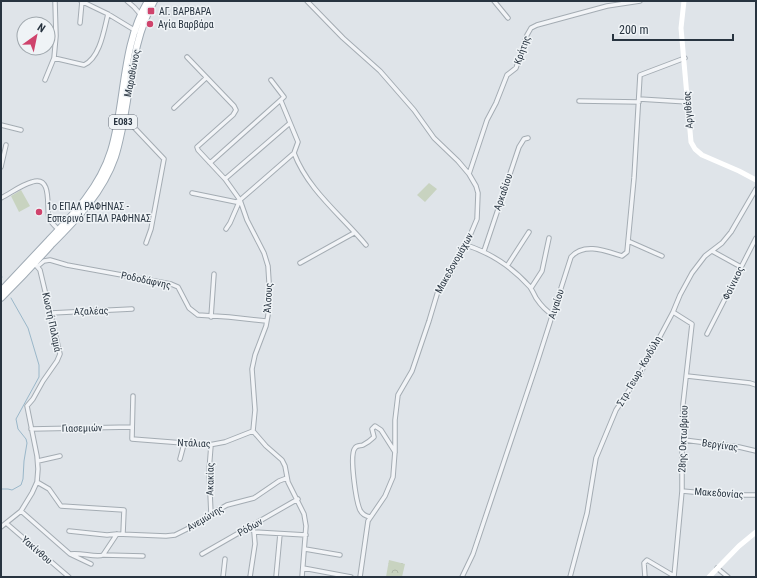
<svg xmlns="http://www.w3.org/2000/svg" width="757" height="578" font-family="'Roboto Condensed',sans-serif">
<style>
.forest{fill:url(#forest-crowns)}
.garden{fill:#c8d3c0}
.lines{fill:none;stroke-linecap:round;stroke-linejoin:round}
.stream{stroke:#9ab7c9;stroke-width:1}
.street-casing{stroke:#a4acb3;stroke-width:5.5}
.primary-casing{stroke:#9faab4;stroke-width:8}
.street{stroke:#f2f4f7;stroke-width:3.5}
.secondary{stroke:#fff;stroke-width:5}
.primary{stroke:#fff;stroke-width:6}
.poi-dot{fill:#cf436c;stroke:#eff3f6;stroke-width:1.5}
.labels{text-anchor:middle;dominant-baseline:central;stroke-width:3;stroke-linejoin:round;paint-order:stroke}
.shield{fill:#eff3f6;stroke:#646d77;stroke-width:1}
.shield-label{font-size:9px;font-weight:bold;fill:#283440}
.poi-label{font-size:10px;fill:#283440;stroke:#eff3f6;text-anchor:start}
.street-label{font-size:10px;fill:#283440;stroke:#eff3f6}
</style>
<defs>
<pattern id="forest-crowns" width="20" height="18" patternUnits="userSpaceOnUse"><rect width="20" height="18" fill="#c8d3c0"/><path d="M2 6a3 3 0 1 1 6 0M12 15a3 3 0 1 1 6 0" fill="none" stroke="#acb6a6"/></pattern>
</defs>
<rect width="100%" height="100%" fill="#dfe4e9"/>
<!-- forest -->
<path class="forest" d="M389 560 405 564 402 577H386Z"/>
<!-- garden -->
<path class="garden" d="M429 183 437 189 425 202 417 195Z
M21 190 30 206 19 212 11 196Z"/>
<g class="lines">
<!-- stream -->
<path class="stream" d="M1 275 2 277
M1 489H8L12 490 21 485 23 479 24 461 27 443 26 439 18 429 16 419 39 377V365L28 328 11 298"/>
<defs>
<path id="street" d="M81 1 108 14 136 31
M127 1 134 7 141 15
M307 1 343 38 380 71 414 110 434 138 458 161 469 174 476 186 478 193 477 219 466 245 450 274 438 291 429 321 412 371 398 395 395 420V451L393 477 385 496 368 521 360 577
M494 1 508 18
M80 23 82 1
M187 57 234 106 236 110 233 115 197 147 198 150 225 179 240 200 247 220 264 253 268 266 269 282 268 315 266 326 255 355 252 369 255 410 253 431 266 446 282 460 285 466 288 482 304 514 306 526 302 577
M54 58 84 65C100 58 104 30 108 14
M45 80 54 58 56 36 55 1
M639 99 688 102
M281 101 298 142 294 153C308 190 341 215 366 245
M579 101 639 102
M174 108 206 78
M124 120 129 122 164 159 151 229 146 243
M1 125 21 130
M210 163 284 97 271 80
M1 167 6 145
M469 174 487 120 496 103 507 75 516 68 527 35 531 28 537 25 607 6 640 1
M225 179 290 123
M192 193 236 202 240 200 294 153
M1 198C11 193 21 185 32 182 53 175 46 208 49 218 51 223 55 226 59 230
M226 229 230 223 240 200
M628 241 662 256
M466 245C491 253 513 268 530 287 532 290 534 294 536 298 540 304 546 311 553 315
M484 251 519 147 524 139 528 138
M712 251 741 267
M300 263 354 233
M38 266 44 261 50 260 67 265 171 284 178 287 189 308 198 315 229 317 266 321
M507 266 529 232
M531 288 542 271 549 238
M673 312 692 324 683 404 684 440 682 452V491L674 577
M51 313 132 309
M211 317 214 274
M707 334 756 238
M687 376 750 383 756 385
M133 396 132 439 209 445 225 442 253 431
M31 429 132 427
M684 440 739 447 756 451
M180 459 184 444
M38 461 60 456
M37 482 49 489 61 506 124 510 123 534
M682 491 726 495H756
M21 511 70 554C80 552 96 558 103 555L143 556
M211 514 209 471 211 445
M370 517C365 516 362 514 360 510 356 501 349 455 355 448 357 445 361 446 363 445 367 443 371 440 374 437L372 429 375 426 381 430 395 452
M6 523 69 577
M251 526 254 532 306 535
M1 527 21 511 32 493 37 482 38 469 37 456 27 406 33 399 43 381 57 361 60 354 40 270 34 263
M69 531 107 535 117 534 166 536 175 535 191 527 211 514 227 505 254 498 279 481 287 478
M305 549 340 555
M70 554 91 564
M202 554 298 499
M103 555 117 534
M303 568 351 577
M717 568 728 577
M223 577 225 559
M250 577 255 544 254 532
M276 577 280 534
M462 577 473 554 536 366 571 257C584 242 606 251 622 256L627 252 634 178 640 75 685 58
M570 577 587 513 596 458 616 410 640 374 673 312 680 295 692 273 705 256 722 243 731 232 756 189
M645 577 644 563 647 560 674 576"/>
<path id="primary" d="M1 291C17 274 33 257 49 240 74 214 100 187 111 151 126 102 121 46 148 1
M1 298C18 281 35 263 51 245 77 219 103 192 115 157 131 107 128 46 154 1"/>
</defs>
<!-- street casing -->
<use href="#street" class="street-casing"/>
<!-- primary casing -->
<use href="#primary" class="primary-casing"/>
<!-- street -->
<use href="#street" class="street"/>
<!-- secondary -->
<path class="secondary" d="M684 1 681 28 691 142 695 149 702 155 739 171 756 180
M709 577 739 546 756 532"/>
<!-- primary -->
<use href="#primary" class="primary"/>
</g>
<!-- markers -->
<g class="poi-dot">
<rect x="147" y="7" width="8" height="8" rx="2"/>
<circle cx="150" cy="24" r="4"/>
<circle cx="39" cy="212" r="4"/>
</g>
<g class="labels">
<!-- shield labels -->
<rect class="shield" x="109" y="115" width="28" height="14" rx="3"/>
<g class="shield-label">
<text x="123" y="122">ΕΟ83</text>
</g>
<!-- poi labels -->
<g class="poi-label">
<text x="159" y="11">ΑΓ. ΒΑΡΒΑΡΑ</text>
<text x="158" y="24">Αγία Βαρβάρα</text>
<text x="47" y="206">1ο ΕΠΑΛ ΡΑΦΗΝΑΣ -<tspan x="47" dy="12">Εσπερινό ΕΠΑΛ ΡΑΦΗΝΑΣ</tspan></text>
</g>
<!-- street labels -->
<g class="street-label">
<text transform="translate(522 50) rotate(-70)">Κρήτης</text>
<text transform="translate(132 73) rotate(-79)">Μαραθώνος</text>
<text transform="translate(688 110) rotate(-94)">Αργιθέας</text>
<text transform="translate(503 192) rotate(-71)">Αρκαδίου</text>
<text transform="translate(454 263) rotate(-61)">Μακεδονομάχων</text>
<text transform="translate(146 280) rotate(12)">Ροδοδάφνης</text>
<text transform="translate(733 283) rotate(-64)">Φοίνικος</text>
<text transform="translate(268 298) rotate(-87)">Άλσους</text>
<text transform="translate(556 304) rotate(-72)">Αιγαίου</text>
<text transform="translate(91 311) rotate(-2)">Αζαλέας</text>
<text transform="translate(52 322) rotate(78)">Κωστή Παλαμά</text>
<text transform="translate(639 371) rotate(-60)">Στρ. Γεωρ. Κονδύλη</text>
<text transform="translate(82 428) rotate(-1)">Γιασεμιών</text>
<text transform="translate(683 439) rotate(-88)">28ης Οκτωβρίου</text>
<text transform="translate(194 443) rotate(2)">Ντάλιας</text>
<text transform="translate(720 445) rotate(8)">Βεργίνας</text>
<text transform="translate(210 479) rotate(-89)">Ακακίας</text>
<text transform="translate(719 493) rotate(4)">Μακεδονίας</text>
<text transform="translate(205 518) rotate(-31)">Ανεμώνης</text>
<text transform="translate(250 527) rotate(-29)">Ρόδων</text>
<text transform="translate(37 550) rotate(41)">Υακίνθου</text>
</g>
</g>
<!-- border -->
<rect width="757" height="578" fill="none" stroke="#283440" stroke-width="4"/>
<!-- north arrow -->
<g transform="translate(36 36) rotate(33)"><circle r="19" fill="#eff3f6" stroke="#9fa7ad"/>
<path d="M0-3L7 15L0 10L-7 15Z" fill="#cf436c"/>
<text y="-6" font-size="11" font-weight="bold" text-anchor="middle" fill="#283440">N</text>
</g>
<!-- scale -->
<path d="M613 34v6h120v-6" fill="none" stroke="#283440" stroke-width="2"/>
<text x="619" y="34" font-size="12" fill="#283440" stroke="#eff3f6" stroke-width="3" paint-order="stroke">200 m</text>
</svg>
